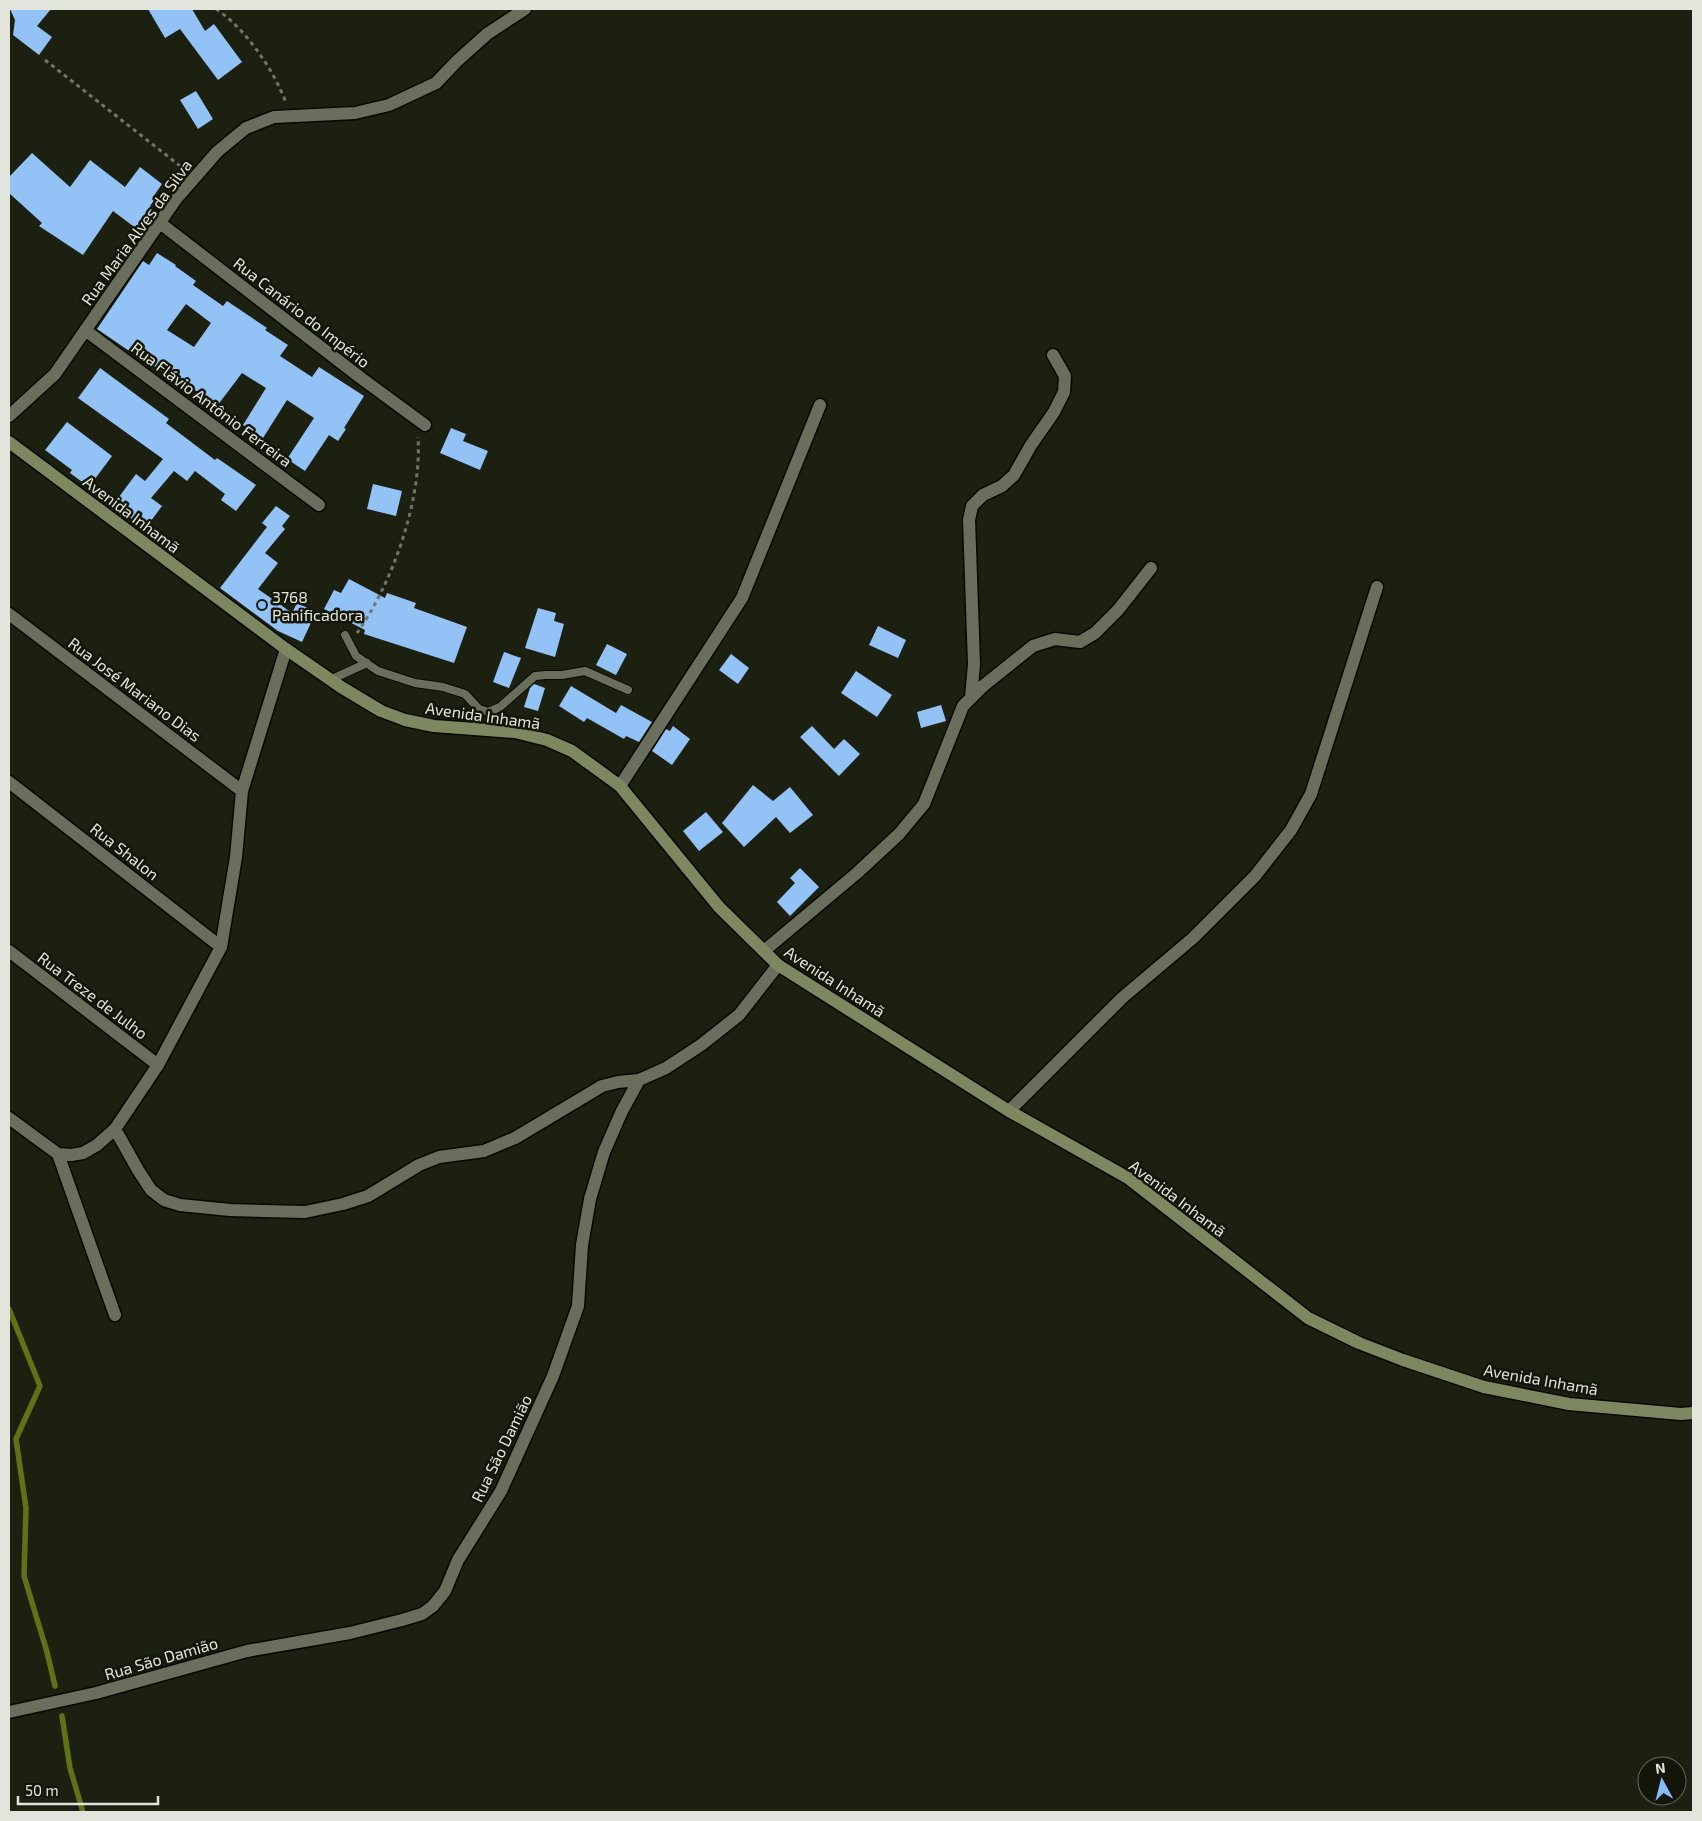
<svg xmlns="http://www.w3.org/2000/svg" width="1702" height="1821" font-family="'Exo 2',sans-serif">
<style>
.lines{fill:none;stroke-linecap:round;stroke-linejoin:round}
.stream{stroke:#607217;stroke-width:5.5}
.building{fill:#93c2f7;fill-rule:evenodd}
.lane-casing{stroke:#070901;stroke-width:10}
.street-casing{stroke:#070901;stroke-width:15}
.secondary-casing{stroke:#070901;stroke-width:15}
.path{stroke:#727668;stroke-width:3;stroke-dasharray:4 4;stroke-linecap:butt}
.lane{stroke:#6a6f5d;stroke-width:8}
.street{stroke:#6a6f5d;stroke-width:12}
.secondary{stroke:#7e8860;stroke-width:12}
.poi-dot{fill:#84bcfb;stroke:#131608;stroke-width:2}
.labels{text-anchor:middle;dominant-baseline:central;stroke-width:5;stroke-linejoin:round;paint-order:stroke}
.street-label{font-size:16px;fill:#e2e5db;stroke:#131608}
.poi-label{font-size:16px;fill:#e2e5db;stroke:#131608;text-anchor:start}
</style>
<rect width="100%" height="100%" fill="#1c2010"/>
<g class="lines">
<!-- stream -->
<path class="stream" d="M9 1309 40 1386 16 1439 26 1508 24 1576 47 1652 55 1686
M62 1716 70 1768 83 1812"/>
</g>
<!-- building -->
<path class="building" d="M10 9H51L37 26 52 37 39 55 13 35 15 20Z
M148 9H192L205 31 214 24 242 62 218 80 180 29 165 38Z
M196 91 213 119 198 129 180 100Z
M32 153 70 187 90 160 125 187 140 167 162 184 153 197 155 199 150 206 153 208 137 229 113 211 83 255 39 226 42 223 9 193V177Z
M157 253 176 265 175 266 196 281 193 285 223 306 227 301 267 328 265 330 288 345 280 356 312 377 319 367 364 396 344 428 346 429 338 441 329 435 305 471 287 459 314 418 287 400 263 438 243 425 266 388 242 373 217 406 195 390 193 392 168 375 138 356V357L97 329 143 261 149 265ZM186 304 211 323 194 347 167 330Z
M100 368 169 419 166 423 215 460 217 458 256 485 236 511 221 500 225 494 195 471 187 481 174 471 151 498 162 506 145 529 113 505 136 474 145 481 163 459 78 398Z
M67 422 112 456 89 487 70 473 72 470 45 450Z
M451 428 466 434 463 441 488 451 480 470 440 453Z
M373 484 402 491 396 516 367 509Z
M276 506 290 516 282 526 285 529 265 553 278 563 258 589 292 613 297 603 316 612 302 642 278 631 220 588 267 527 262 523Z
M349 579 385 598 387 593 416 603 414 608 467 627 454 663 364 634 365 630 324 609 334 590 341 593Z
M538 608 556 613 554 621 564 624 555 657 525 648Z
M878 626 906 640 898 658 869 645Z
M607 644 627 654 616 675 596 665Z
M504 652 521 658 509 688 493 682Z
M731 654 749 668 738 684 719 670Z
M856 671 892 695 877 717 841 693Z
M534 684 545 688 538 711 524 707 530 688Z
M571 686 616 713 621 705 652 722 639 742 626 736 624 739 587 718 584 722 559 706Z
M941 705 946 721 921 728 917 712Z
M673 726 690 739 672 765 652 751 666 729 670 731Z
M812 726 834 749 844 739 860 754 839 776 800 737Z
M753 785 773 801 790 787 813 815 790 833 776 817 744 847 722 823Z
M706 812 723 832 699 851 683 831Z
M800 868 819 887 790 916 777 902 795 883 790 878Z"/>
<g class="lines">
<defs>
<path id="lane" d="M345 635 356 656 378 671 415 683 443 687 465 694 479 709 488 712 500 707 535 676 546 675H562L585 671 628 690
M330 680 367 663
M476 728 479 709"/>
<path id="street" d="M160 223 361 378 425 425
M85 330 319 505
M9 416 55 374 176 199 217 152 246 128 274 117 355 113 389 105 436 83 457 61 487 34 525 9
M9 614 242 791
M971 698 974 664 969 520 972 506 983 495 1002 486 1014 475 1031 445 1054 412 1064 392 1065 376 1053 355
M9 782 221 947
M620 786 742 598 820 405
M9 951 158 1065
M764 951 857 873 899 834 924 804 963 706 983 686 1033 646 1055 639 1080 642 1095 633 1118 610 1151 568
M1009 1111 1122 998 1193 938 1255 876 1291 830 1311 794 1377 587
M9 1118 58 1154
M115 1129 138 1170 151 1190 164 1200 180 1205 230 1210 305 1212 343 1204 368 1196 419 1165 439 1157 484 1151 515 1138 602 1086 618 1082 639 1080
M58 1154 71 1155 83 1153 97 1145 115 1129 158 1065 221 947 236 857 242 791 286 649
M58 1154 115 1315
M9 1712 96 1693 247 1651 350 1633 402 1620 422 1614 433 1606 445 1591 458 1560 501 1491 553 1376 578 1306 582 1245 590 1199 604 1152 622 1111 639 1080 666 1068 701 1045 739 1015 778 965"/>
<path id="secondary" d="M9 442 286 649 341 687 381 711 405 720 434 726 515 732 547 740 572 751 620 786 719 907 778 965 1009 1111 1128 1178 1308 1318 1359 1343 1403 1360 1484 1387 1569 1404 1681 1414 1693 1413"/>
</defs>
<!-- lane casing -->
<use href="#lane" class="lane-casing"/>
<!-- street casing -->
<use href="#street" class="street-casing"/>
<!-- secondary casing -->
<use href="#secondary" class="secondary-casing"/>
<!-- path -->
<path class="path" d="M216 9C245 28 274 70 286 103
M45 60 184 169
M357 633C393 582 422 500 418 437"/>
<!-- lane -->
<use href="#lane" class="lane"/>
<!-- street -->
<use href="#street" class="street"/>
<!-- secondary -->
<use href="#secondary" class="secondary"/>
</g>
<!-- markers -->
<circle class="poi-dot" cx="262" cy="605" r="5"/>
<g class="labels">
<!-- street labels -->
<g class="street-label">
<text transform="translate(136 232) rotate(-54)">Rua Maria Alves da Silva</text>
<text transform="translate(302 312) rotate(38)">Rua Canário do Império</text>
<text transform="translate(212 404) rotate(37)">Rua Flávio Antônio Ferreira</text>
<text transform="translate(132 514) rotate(37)">Avenida Inhamã</text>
<text transform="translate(135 689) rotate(37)">Rua José Mariano Dias</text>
<text transform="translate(483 715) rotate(8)">Avenida Inhamã</text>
<text transform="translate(125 851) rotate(38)">Rua Shalon</text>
<text transform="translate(835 981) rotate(33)">Avenida Inhamã</text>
<text transform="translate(93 995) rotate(37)">Rua Treze de Julho</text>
<text transform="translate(1178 1198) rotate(37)">Avenida Inhamã</text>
<text transform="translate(1541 1379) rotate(10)">Avenida Inhamã</text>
<text transform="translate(501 1448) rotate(-64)">Rua São Damião</text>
<text transform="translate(161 1658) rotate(-16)">Rua São Damião</text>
</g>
<!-- poi labels -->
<g class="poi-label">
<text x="272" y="596">3768<tspan x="272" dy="18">Panificadora</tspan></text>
</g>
</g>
<!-- border -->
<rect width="1702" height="1821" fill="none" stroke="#e2e5db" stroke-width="20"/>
<!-- north arrow -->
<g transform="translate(1662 1781) rotate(353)"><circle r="24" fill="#131608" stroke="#66695c"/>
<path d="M0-4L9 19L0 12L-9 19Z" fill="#84bcfb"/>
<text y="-8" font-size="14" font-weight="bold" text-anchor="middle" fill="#e2e5db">N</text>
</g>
<!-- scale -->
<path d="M18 1796v8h140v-8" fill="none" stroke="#e2e5db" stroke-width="2.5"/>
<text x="25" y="1796" font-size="15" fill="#e2e5db" stroke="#131608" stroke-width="4" paint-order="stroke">50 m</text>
</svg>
